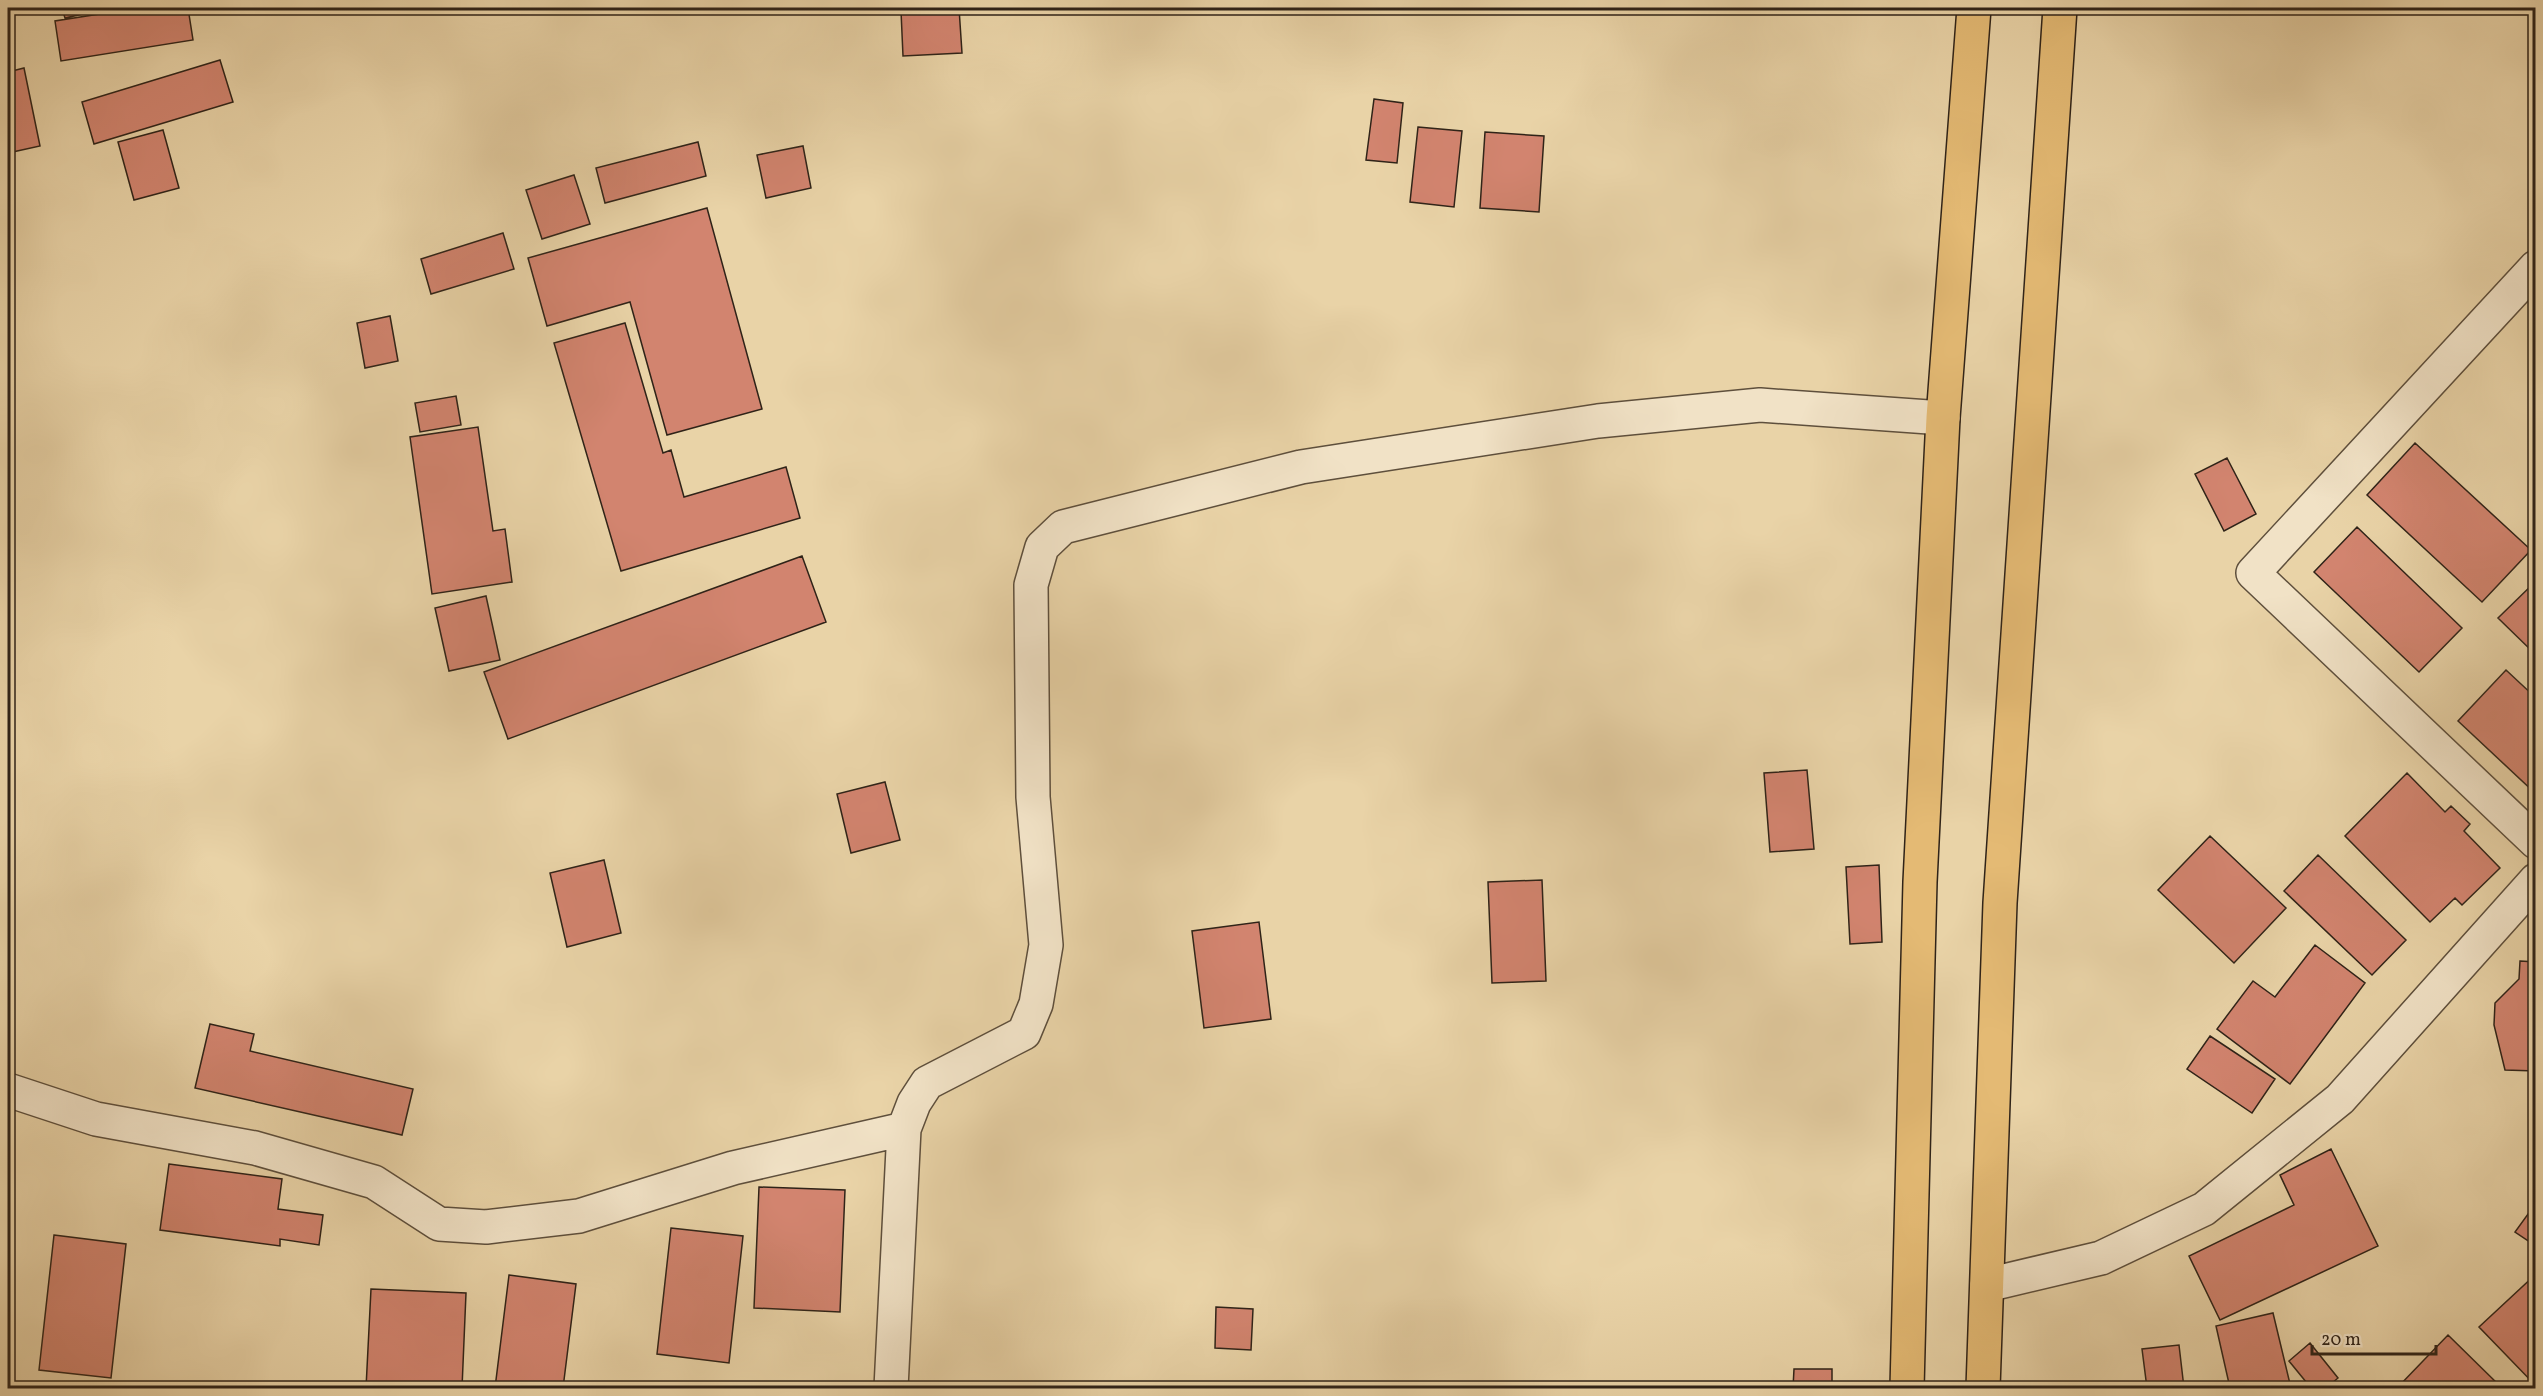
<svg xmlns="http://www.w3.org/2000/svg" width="2543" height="1396" font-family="Vollkorn,serif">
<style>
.building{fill:#d2846f;stroke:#2f2318;stroke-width:1.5}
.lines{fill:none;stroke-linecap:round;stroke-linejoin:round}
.street-casing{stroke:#5e4f3c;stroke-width:36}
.highway-casing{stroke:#2f2318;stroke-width:36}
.street{stroke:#f1e2c6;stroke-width:33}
.highway{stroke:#e4ba74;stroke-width:33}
</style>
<rect width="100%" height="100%" fill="#e9d3a7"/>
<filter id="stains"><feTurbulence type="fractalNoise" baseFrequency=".00333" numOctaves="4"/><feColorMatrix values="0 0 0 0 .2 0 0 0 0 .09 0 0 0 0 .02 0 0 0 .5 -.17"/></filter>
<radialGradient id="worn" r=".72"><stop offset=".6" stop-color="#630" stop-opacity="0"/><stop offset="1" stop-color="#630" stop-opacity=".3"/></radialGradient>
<!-- building -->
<path class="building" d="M62 8H109L65 18Z
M138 8H188L193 40 61 61 55 21Z
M959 8 962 53 903 56 901 11Z
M220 60 233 102 94 144 82 102Z
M24 68 40 146 8 153V72Z
M1374 99 1403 103 1397 163 1366 160Z
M1418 127 1462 131 1454 207 1410 202Z
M163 130 179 188 134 200 118 142Z
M1485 132 1544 136 1539 212 1480 208Z
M698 142 706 176 605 203 596 168Z
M803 146 811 188 766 198 757 155Z
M574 175 590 224 542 239 526 190Z
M707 208 762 409 667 435 630 302 547 326 528 258Z
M503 233 514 269 431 294 421 259Z
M390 316 398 361 365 368 357 323Z
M625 323 663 453 671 450 684 497 786 467 800 518 621 571 554 343Z
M456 396 461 425 420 432 415 403Z
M478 427 493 531 505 529 512 582 432 594 410 437Z
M2415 443 2531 550 2482 602 2367 495Z
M2227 458 2256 514 2224 531 2195 474Z
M2357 527 2462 628 2419 672 2314 572Z
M802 556 826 622 508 739 484 672Z
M2536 581V655L2498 618Z
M486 596 500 660 449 671 435 608Z
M2506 670 2536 698V794L2458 721Z
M1807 770 1814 849 1770 852 1764 773Z
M2407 773 2445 812 2451 806 2470 824 2464 831 2500 868 2462 905 2455 898 2430 922 2345 836Z
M885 782 900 840 851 853 837 794Z
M2210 836 2286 908 2234 963 2158 890Z
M2318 855 2406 940 2372 975 2284 891Z
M604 860 621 933 567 947 550 873Z
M1879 865 1882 942 1850 944 1846 867Z
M1542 880 1546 981 1492 983 1488 882Z
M1259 922 1271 1019 1204 1028 1192 931Z
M2315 945 2365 983 2290 1084 2217 1029 2253 981 2275 997Z
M2520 961 2536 962V1071L2505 1070 2494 1025 2495 1003 2519 979Z
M210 1024 254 1034 250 1051 413 1089 402 1135 195 1088Z
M2210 1036 2275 1079 2252 1113 2187 1069Z
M2331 1149 2378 1246 2220 1320 2189 1256 2294 1205 2280 1175Z
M169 1164 282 1179 278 1209 323 1215 319 1245 280 1239V1246L160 1230Z
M759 1187 845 1190 840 1312 754 1308Z
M2536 1203V1246L2515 1232Z
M671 1228 743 1236 729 1363 657 1354Z
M54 1235 126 1244 111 1378 39 1370Z
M2536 1274V1386L2479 1327Z
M509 1275 576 1284 563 1388H495Z
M371 1289 466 1293 462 1388H366Z
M1216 1307 1253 1309 1251 1350 1215 1348Z
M2273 1313 2291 1388H2230L2216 1326Z
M2448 1335 2502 1388H2397Z
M2310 1343 2338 1378 2326 1388H2311L2289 1361Z
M2179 1345 2184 1388H2147L2142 1349Z
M1794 1369H1832V1388H1793Z"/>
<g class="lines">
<defs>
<path id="street" d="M2536 267 2253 573 2536 842
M8 1090 96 1119 255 1148 374 1182 439 1224 486 1227 579 1216 733 1168 904 1129
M1987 1285 2101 1258 2204 1209 2340 1099 2536 880
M891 1388 904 1129 914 1103 927 1083 1024 1033 1036 1004 1046 945 1033 797 1031 585 1042 547 1063 527 1301 467 1598 421 1760 405 1943 418"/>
<path id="highway" d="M1907 1388 1920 882 1943 418 1974 8
M1983 1388 2000 903 2060 8"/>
</defs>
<!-- street casing -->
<use href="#street" class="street-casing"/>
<!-- highway casing -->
<use href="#highway" class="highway-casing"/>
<!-- street -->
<use href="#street" class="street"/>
<!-- highway -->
<use href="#highway" class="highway"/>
</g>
<!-- margin -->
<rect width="2543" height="1396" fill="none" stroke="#e9d3a7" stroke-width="30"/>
<rect x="9" y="9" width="2525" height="1378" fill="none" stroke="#2f2318" stroke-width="3"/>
<rect x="15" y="15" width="2513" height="1366" fill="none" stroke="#2f2318" stroke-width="1.5"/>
<!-- scale -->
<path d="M2312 1345v9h124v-9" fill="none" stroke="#2f2318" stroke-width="3"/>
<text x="2321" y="1345" font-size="18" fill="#2f2318" stroke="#f1e2c6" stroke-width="4.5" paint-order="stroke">20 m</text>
<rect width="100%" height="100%" filter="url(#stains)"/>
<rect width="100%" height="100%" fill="url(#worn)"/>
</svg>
